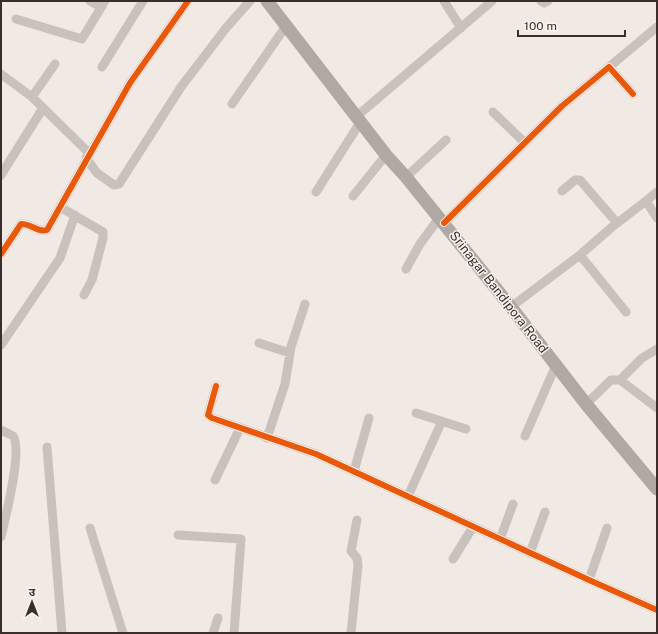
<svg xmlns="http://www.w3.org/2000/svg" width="658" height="634" font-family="'Public Sans','Noto Sans Devanagari',sans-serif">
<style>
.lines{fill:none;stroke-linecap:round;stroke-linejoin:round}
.minor{stroke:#c9c1bc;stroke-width:9}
.highway{stroke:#afa8a3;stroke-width:13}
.cycleway-casing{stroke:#fcf2ec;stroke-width:8}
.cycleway{stroke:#e8590c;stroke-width:6}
.labels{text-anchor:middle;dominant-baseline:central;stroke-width:3;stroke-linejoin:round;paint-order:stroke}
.street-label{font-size:13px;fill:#3b2d29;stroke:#fcf2ec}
</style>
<rect width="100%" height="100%" fill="#f0e9e4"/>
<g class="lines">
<!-- minor -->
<path class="minor" d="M90 1 101 7
M444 1 461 28
M541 1 544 3 548 1
M16 19 82 39 105 1
M102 67 143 1
M609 67 657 27
M1 74 32 97 89 153
M32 97 55 64
M232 104 286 26
M493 112 525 143
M357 116 492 1
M86 158 97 173 114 185 119 184 181 87 226 28 250 1
M1 175 43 108
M406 177 446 140
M562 191 575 180H580L617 223
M316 192 361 121
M353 196 386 155
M646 201 657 192
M60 207 103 232V238L92 280 84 295
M444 223 562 106 609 67 633 94
M1 254 21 224C30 223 38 233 47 230L130 83 188 1
M580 255 626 312
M406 269 420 244 439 218
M511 307 580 255 612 227 646 201 657 218
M259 343 290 353
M1 345 60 258 75 215
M620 380 642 358 657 349
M216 386 208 415 212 418 316 454 589 580 657 610
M586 404 611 380H620L657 408
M416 413 466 429
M1 430 13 436C23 450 5 519 1 537
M525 436 556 365
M267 438 285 384 291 347 305 304
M47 447 62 633
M354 471 369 418
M215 480 240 428
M408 496 442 421
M90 528 123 633
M178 535 241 539 234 633
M500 539 513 504
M530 553 545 512
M453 559 473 527
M589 580 607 528
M213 633 218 618
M351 633 358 565 357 558 351 551 357 520"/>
<!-- highway -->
<path class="highway" d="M267 1 386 155 406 177 511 307 586 404 657 489"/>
<defs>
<path id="cycleway" d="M444 223 562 106 609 67 633 94
M1 254 21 224C30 223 38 233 47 230L130 83 188 1
M216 386 208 415 212 418 316 454 589 580 657 610"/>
</defs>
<!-- cycleway casing -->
<use href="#cycleway" class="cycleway-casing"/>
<!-- cycleway -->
<use href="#cycleway" class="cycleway"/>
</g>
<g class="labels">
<!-- street labels -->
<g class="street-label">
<text transform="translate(499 292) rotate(52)">Srinagar Bandipora Road</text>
</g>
</g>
<!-- border -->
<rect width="658" height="634" fill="none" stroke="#3b2d29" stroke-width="4"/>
<!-- north arrow -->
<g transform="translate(32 602)" stroke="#fcf2ec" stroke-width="3" paint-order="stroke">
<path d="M0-3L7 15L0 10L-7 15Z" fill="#3b2d29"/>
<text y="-6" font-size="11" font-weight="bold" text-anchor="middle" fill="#3b2d29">उ</text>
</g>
<!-- scale -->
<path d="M518 30v6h107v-6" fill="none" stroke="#3b2d29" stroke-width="2"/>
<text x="524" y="30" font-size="12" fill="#3b2d29" stroke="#fcf2ec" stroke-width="3" paint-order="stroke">100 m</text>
</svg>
